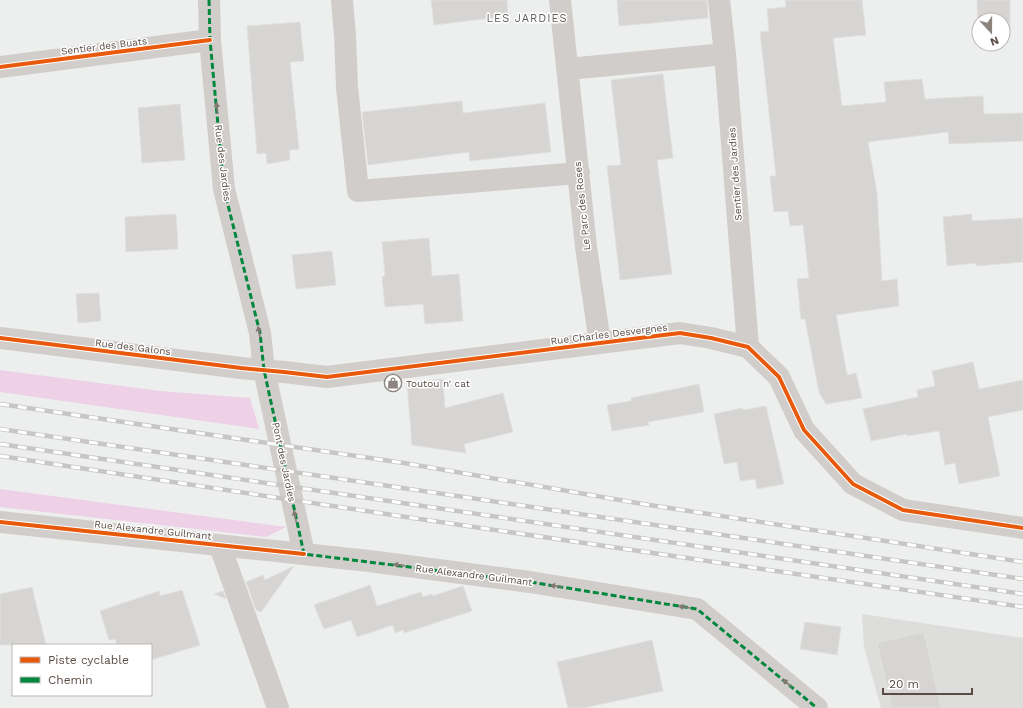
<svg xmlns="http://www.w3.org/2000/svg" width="1023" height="708" font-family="'Work Sans',sans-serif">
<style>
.education{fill:#dddddc}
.green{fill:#eed0e7}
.building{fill:#d6d5d4;stroke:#e0e0df}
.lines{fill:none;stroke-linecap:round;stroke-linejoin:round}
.minor{stroke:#d1cdcb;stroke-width:22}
.rail-casing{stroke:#c8c6c4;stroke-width:4.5}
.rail{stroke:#fff;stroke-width:3;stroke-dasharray:9;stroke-linecap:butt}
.quiet{stroke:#00873e;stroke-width:3;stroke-dasharray:6 3;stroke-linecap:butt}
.cycleway-casing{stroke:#fff;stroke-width:6}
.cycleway{stroke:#e8590c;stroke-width:4}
.oneway{fill:#847873}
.labels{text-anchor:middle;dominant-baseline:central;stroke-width:3;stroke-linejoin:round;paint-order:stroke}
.street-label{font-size:10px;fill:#5a4b44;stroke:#fff}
.poi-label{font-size:10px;fill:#5a4b44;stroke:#fff;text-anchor:start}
.neighbourhood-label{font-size:11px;letter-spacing:1px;fill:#625c59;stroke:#fff}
</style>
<rect width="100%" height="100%" fill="#edeeee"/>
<!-- education -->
<path class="education" d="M862 614 1023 638V708H881L864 647Z"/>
<!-- green -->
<path class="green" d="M0 370 160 391 250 398 259 429 0 392Z
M0 489 286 527 266 537 0 507Z"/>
<!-- building -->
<path class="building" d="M431 0H507L508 16 434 25Z
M617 0H707L708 18 619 26Z
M785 0H862L866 35 833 38 842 106 886 102 884 82 922 79 925 99 983 96 984 114 1023 113V141L949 144 948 132 868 142 877 193 882 281 897 279 899 306 836 315 847 375 856 373 862 398 826 404 820 394 818 387 805 319H801L797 279 809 278 803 225 790 226 788 211 774 212 770 176H776L760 32 769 31 767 9 786 7Z
M977 0H1010V36H1003V20H979V37H978Z
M300 22 304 61 290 62 299 149 289 150 290 160 267 164 266 153 257 154 247 26Z
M663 74 673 158 657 160 672 274 620 280 607 166 621 165 611 80Z
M462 101 463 113 545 103 551 152 470 161 469 152 368 165 362 112Z
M180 104 185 160 142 163 138 108Z
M176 214 178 249 126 252 125 217Z
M972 214V221L1023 218V262L976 266V263L947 266 943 217Z
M429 238 432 276 459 274 463 321 425 324 423 304 385 307 382 277 385 276 382 242Z
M332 251 336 285 296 289 292 255Z
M99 293 101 321 78 323 76 294Z
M973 362 979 389 1023 380V410L988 417 1000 476 959 484 955 463 945 465 939 431 907 436V434L871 441 863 409 918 397 917 390 935 386 932 371Z
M443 379 445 408 503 393 513 432 464 444 466 453 412 445 407 383Z
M699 384 704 412 648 422 649 425 612 431 607 405 631 401V398Z
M766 406 784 484 757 489 755 479 740 481 737 462 724 464 714 414 742 408 743 410Z
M294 566 261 612 256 610 246 582 263 575 265 580Z
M370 585 377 606 421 592 423 597 432 594 433 596 463 586 472 611 404 633 403 630 395 633 393 625 357 637 351 620 324 629 314 605Z
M32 587 46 645H0V594Z
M182 590 200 645 151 660V645H117L115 639 109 640 100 611 159 591 160 596Z
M223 591 226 599 214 594Z
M805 622 841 627 837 655 800 649Z
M924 632 941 708H892L877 643Z
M652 640 663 691 583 708H568L557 662Z"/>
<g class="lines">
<!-- minor -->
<path class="minor" d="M209 0 210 40 224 189 260 333 264 370 304 554
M342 0 345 36 347 87 358 191 579 173
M560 0 586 247 600 343
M719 0 725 54 748 347
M0 67 210 40
M568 69 725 54
M0 338 241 368 284 372 327 377 680 333 711 338 748 347 779 377 804 430 853 484 903 510 1023 528
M0 522 304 554 369 561 530 582 697 609 817 708
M220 546 278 708"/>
<defs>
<path id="rail" d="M0 404 404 463 643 504 1023 562
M0 429 1023 579
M0 444 1023 594
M0 456 406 517 1023 607"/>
</defs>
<!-- rail casing -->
<use href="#rail" class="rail-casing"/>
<!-- rail -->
<use href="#rail" class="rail"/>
<!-- quiet -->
<path class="quiet" d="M209 0 210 40 224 189 260 333 264 370 304 554 530 582 697 609 817 708"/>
<defs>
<path id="cycleway" d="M0 67 210 40
M0 338 241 368 284 372 327 377 680 333 711 338 748 347 779 377 804 430 853 484 903 510 1023 528
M0 522 304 554"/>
</defs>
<!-- cycleway casing -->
<use href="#cycleway" class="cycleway-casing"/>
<!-- cycleway -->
<use href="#cycleway" class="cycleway"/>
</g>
<!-- one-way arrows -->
<defs><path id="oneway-solid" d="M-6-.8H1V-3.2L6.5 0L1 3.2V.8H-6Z"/></defs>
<g class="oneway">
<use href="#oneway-solid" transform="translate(217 108) rotate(-96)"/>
<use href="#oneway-solid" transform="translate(259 332) rotate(-101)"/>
<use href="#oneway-solid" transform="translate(295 516) rotate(-102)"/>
<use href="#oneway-solid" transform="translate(399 565) rotate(-173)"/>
<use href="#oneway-solid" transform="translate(556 586) rotate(-171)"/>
<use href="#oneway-solid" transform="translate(684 607) rotate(-171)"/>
<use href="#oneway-solid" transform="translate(787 683) rotate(-140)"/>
</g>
<!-- icons -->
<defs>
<symbol id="shop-ring" viewBox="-11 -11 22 22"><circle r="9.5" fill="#fff" stroke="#8d8480" stroke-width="1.5"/><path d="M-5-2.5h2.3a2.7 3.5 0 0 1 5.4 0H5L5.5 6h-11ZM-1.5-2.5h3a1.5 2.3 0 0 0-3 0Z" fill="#8d8480"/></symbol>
</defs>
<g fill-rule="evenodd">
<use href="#shop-ring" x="383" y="373" width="20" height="20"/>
</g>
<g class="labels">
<!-- street labels -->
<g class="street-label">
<text transform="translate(104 46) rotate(-7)">Sentier des Buats</text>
<text transform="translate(223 163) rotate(83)">Rue des Jardies</text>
<text transform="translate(735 174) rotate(-94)">Sentier des Jardies</text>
<text transform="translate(582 206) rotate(-96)">Le Parc des Roses</text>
<text transform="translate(609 334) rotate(-7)">Rue Charles Desvergnes</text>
<text transform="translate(133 347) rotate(7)">Rue des Galons</text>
<text transform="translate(284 462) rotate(78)">Pont des Jardies</text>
<text transform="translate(153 530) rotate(6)">Rue Alexandre Guilmant</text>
<text transform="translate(474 575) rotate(7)">Rue Alexandre Guilmant</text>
</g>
<!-- poi labels -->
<g class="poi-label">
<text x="406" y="383">Toutou n' cat</text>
</g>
<!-- neighbourhood labels -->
<g class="neighbourhood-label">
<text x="527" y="18">LES JARDIES</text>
</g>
</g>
<!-- legend -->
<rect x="12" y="644" width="140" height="52" fill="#ffffff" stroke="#bdb7b4"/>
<rect x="20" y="657" width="20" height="6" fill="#e8590c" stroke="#bdb7b4"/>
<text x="48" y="664" font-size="12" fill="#5a4b44">Piste cyclable</text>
<rect x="20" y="677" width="20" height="6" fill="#00873e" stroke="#bdb7b4"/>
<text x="48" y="684" font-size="12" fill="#5a4b44">Chemin</text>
<!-- north arrow -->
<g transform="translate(991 32) rotate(159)"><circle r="19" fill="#ffffff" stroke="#bdb7b4"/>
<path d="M0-3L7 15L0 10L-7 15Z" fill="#8d8480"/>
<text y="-6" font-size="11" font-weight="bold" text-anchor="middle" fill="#5a4b44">N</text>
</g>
<!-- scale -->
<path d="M883 688v6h89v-6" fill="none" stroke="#5a4b44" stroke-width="2"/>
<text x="889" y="688" font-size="12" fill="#5a4b44" stroke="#ffffff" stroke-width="3" paint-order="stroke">20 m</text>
</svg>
